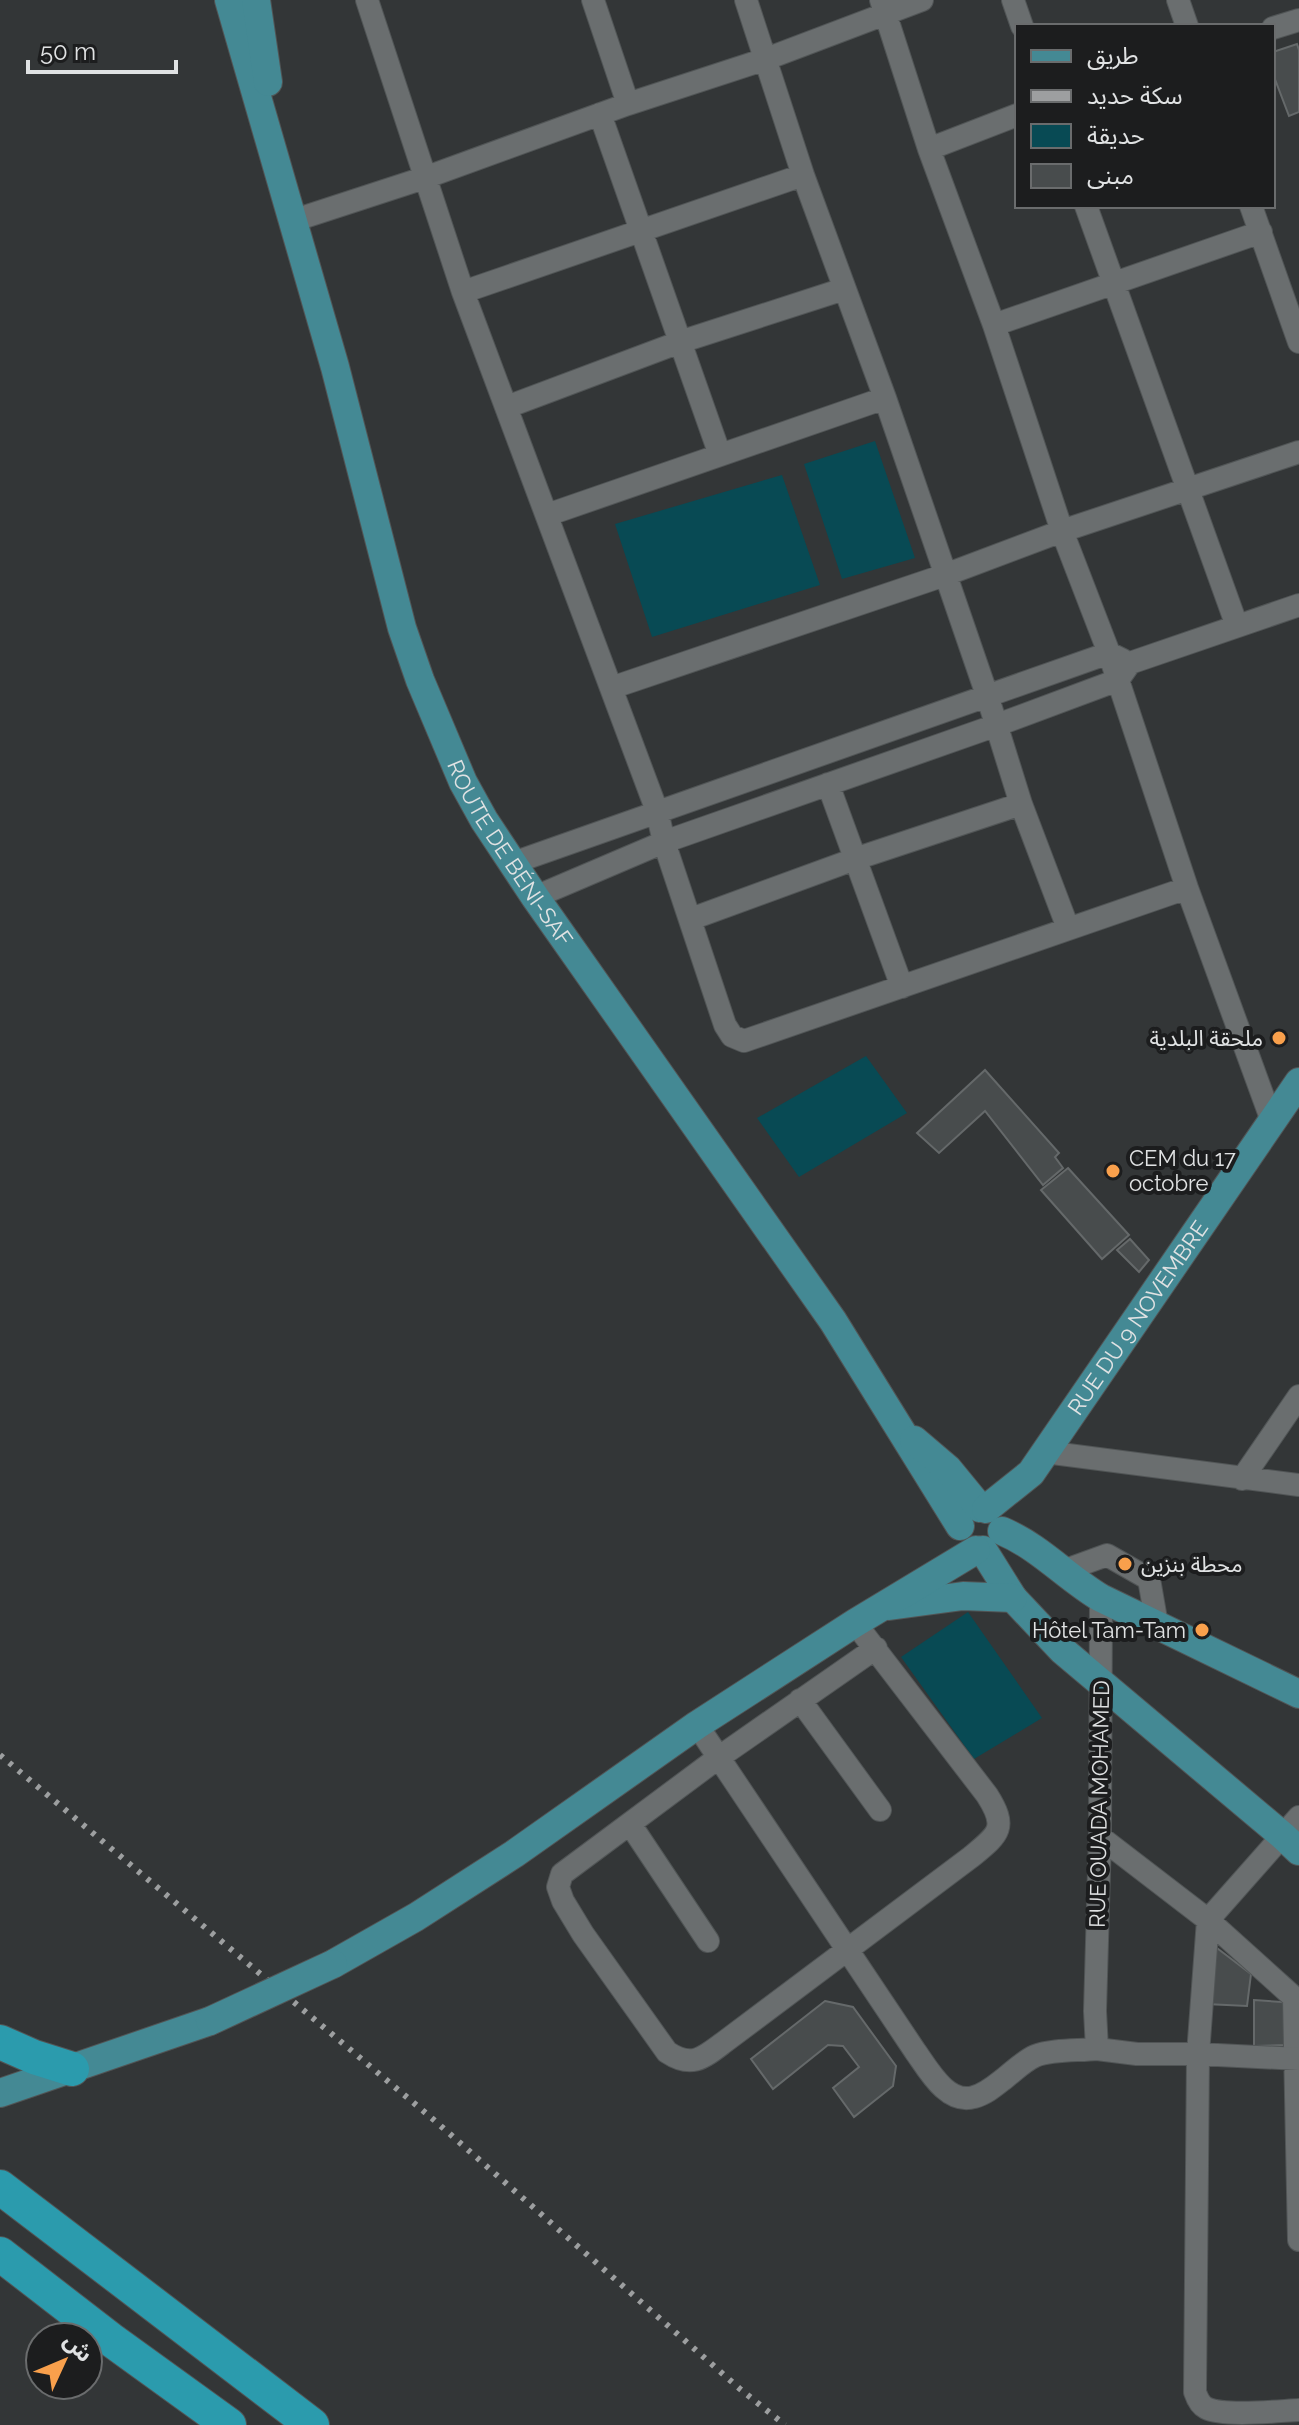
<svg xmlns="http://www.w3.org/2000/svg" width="1299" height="2425" font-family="Raleway,'Noto Sans Arabic',sans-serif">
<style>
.green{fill:#084a54}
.building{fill:#484c4d;stroke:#65696a;stroke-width:2}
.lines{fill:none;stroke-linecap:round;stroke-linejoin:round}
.minor-casing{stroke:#515556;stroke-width:24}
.major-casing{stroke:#515556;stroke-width:30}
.highway-casing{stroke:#515556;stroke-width:36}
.minor{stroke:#6a6e6f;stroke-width:22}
.major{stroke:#448994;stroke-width:28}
.highway{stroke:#2b9bad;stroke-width:34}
.rail{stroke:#9d9fa0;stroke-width:6;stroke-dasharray:4 8;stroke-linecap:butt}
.major-bridge-casing{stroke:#515556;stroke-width:30;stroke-linecap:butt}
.major-bridge{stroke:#448994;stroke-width:28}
.poi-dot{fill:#f9a04c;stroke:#1c1d1e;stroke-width:3}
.labels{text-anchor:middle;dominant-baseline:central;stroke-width:8;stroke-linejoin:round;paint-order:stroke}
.street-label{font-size:22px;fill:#e0e2e3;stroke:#1c1d1e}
.poi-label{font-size:22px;fill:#e0e2e3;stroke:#1c1d1e;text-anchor:end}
</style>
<rect width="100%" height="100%" fill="#333637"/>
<!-- green -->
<path class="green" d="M875 441 915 558 842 579 804 464Z
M782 475 820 585 652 637 615 524Z
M866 1056 907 1113 799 1177 757 1118Z
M968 1612 1042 1718 974 1759 901 1657Z"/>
<!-- building -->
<path class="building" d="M1297 44 1299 50V112L1289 116 1273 74V52Z
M985 1070 1059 1153 1055 1157 1063 1168 1043 1185 985 1111 939 1153 917 1133Z
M1068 1168 1129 1235 1102 1259 1041 1190Z
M1130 1239 1149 1260 1139 1272 1117 1250Z
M1209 1942 1251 1974 1247 2006 1206 2004Z
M1254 2000 1282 2002 1289 2011 1287 2045 1254 2046Z
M825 2001 853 2007 896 2066 893 2086 854 2117 833 2088 859 2067 843 2046 828 2045 773 2089 751 2059Z"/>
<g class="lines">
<defs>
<path id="minor" d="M367 0 463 292 657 811 664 842 725 1025 732 1036 744 1041 1187 888
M593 0 628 104
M746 0 803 175 885 398 987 695 1021 804 1068 928
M881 0 929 149 994 325 1062 531 1109 653 1187 888 1272 1121
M1013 0 1022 26
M1178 0 1187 26
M1273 28 1299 20
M600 114 720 455
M929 149 1017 115
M1086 206 1237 626
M1251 206 1299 342
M292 221 427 177 628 104 766 59 922 0
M463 292 803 175
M994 325 1261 232
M507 407 680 342 844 289
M547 515 885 398
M611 688 945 575 1062 531 1299 452
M828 784 902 987
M513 863 1109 653 1123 660
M535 897 664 842 997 725 1118 680 1130 663 1299 605
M691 919 855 859 1021 804
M1045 1452 1299 1485
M1242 1479 1299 1396
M1063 1571 1107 1555 1149 1579 1157 1625
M1101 1598 1100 1837 1095 2011 1097 2049 1137 2054H1198L1299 2059
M855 1623 987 1795C1008 1828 999 1834 971 1857L723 2043C702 2059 691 2068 667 2052L583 1934 563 1901 558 1887 562 1874 718 1758 876 1648
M800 1700 880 1810
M697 1725 915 2051C928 2069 947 2105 974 2097 986 2094 996 2085 1005 2078 1015 2070 1024 2061 1035 2056 1053 2049 1078 2051 1097 2049
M1299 1817 1208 1920 1198 2054 1195 2392C1197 2398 1200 2405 1206 2408 1224 2417 1278 2411 1299 2410
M630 1824 708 1941
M1100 1837 1208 1920 1299 2002
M1294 1999 1299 2240"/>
<g id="major">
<path id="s1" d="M229 0 335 367 402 628 420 680 463 782 484 820 535 897 833 1321 960 1526"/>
<path d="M256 0 268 82"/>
<path d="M914 1440 948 1469 980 1508"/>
<path id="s2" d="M986 1509 1031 1473 1299 1082"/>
<path d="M1002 1531C1040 1547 1066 1577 1101 1598L1299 1694"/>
<path d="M983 1550 1013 1598 1062 1650 1283 1836 1299 1851"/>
<path d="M889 1606 963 1596 1013 1598"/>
<path d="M333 1964 416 1917 514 1854 697 1725 855 1623 976 1550"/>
<path d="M0 2093 210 2021"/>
</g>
<path id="highway" d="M0 2042 34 2057 72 2069
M0 2187 312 2425
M0 2254 110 2339 229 2425"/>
</defs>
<!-- minor casing -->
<use href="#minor" class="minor-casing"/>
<!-- major casing -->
<use href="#major" class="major-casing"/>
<!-- highway casing -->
<use href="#highway" class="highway-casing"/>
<!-- minor -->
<use href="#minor" class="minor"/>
<!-- major -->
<use href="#major" class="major"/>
<!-- highway -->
<use href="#highway" class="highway"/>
<!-- rail -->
<path class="rail" d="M0 1755 434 2120 740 2389 785 2425"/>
<defs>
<path id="major-bridge" d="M210 2021 333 1964"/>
</defs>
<!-- major-bridge casing -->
<use href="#major-bridge" class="major-bridge-casing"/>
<!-- major-bridge -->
<use href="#major-bridge" class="major-bridge"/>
</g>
<!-- markers -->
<g class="poi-dot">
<circle cx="1279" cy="1038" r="8"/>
<circle cx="1113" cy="1171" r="8"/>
<circle cx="1125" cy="1564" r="8"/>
<circle cx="1202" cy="1630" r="8"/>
</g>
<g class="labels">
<!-- street labels -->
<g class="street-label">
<text stroke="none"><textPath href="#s1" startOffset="902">ROUTE DE BÉNI-SAF</textPath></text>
<text stroke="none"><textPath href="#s2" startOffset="246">RUE DU 9 NOVEMBRE</textPath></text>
<text transform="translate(1099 1804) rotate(-89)">RUE OUADA MOHAMED</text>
</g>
<!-- poi labels -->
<g class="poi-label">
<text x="1263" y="1038">ملحقة البلدية</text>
<text x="1129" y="1158" text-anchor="start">CEM du 17<tspan x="1129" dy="25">octobre</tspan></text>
<text x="1141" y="1564" text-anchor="start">محطة بنزين</text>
<text x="1186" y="1630">Hôtel Tam-Tam</text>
</g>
</g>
<!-- legend -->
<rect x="1015" y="24" width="260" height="184" fill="#1c1d1e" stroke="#6a6c6d" stroke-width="2"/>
<rect x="1031" y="50" width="40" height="12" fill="#448994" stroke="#6a6c6d" stroke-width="2"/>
<text x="1087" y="64" font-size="24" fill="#e0e2e3">طريق</text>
<rect x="1031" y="90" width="40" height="12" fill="#9d9fa0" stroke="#6a6c6d" stroke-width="2"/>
<text x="1087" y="104" font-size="24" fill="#e0e2e3">سكة حديد</text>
<rect x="1031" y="124" width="40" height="24" fill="#084a54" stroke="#6a6c6d" stroke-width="2"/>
<text x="1087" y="144" font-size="24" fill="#e0e2e3">حديقة</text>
<rect x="1031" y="164" width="40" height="24" fill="#484c4d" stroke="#6a6c6d" stroke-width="2"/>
<text x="1087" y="184" font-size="24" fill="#e0e2e3">مبنى</text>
<!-- north arrow -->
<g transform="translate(64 2361) rotate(46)"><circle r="38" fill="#1c1d1e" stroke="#6a6c6d" stroke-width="2"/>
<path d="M0-6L14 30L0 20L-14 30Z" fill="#f9a04c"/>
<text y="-12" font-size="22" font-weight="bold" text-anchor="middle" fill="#e0e2e3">ش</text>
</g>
<!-- scale -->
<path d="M28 60v12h148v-12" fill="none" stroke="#e0e2e3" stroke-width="4"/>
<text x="40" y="60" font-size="24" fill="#e0e2e3" stroke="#1c1d1e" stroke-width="6" paint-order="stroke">50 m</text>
</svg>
